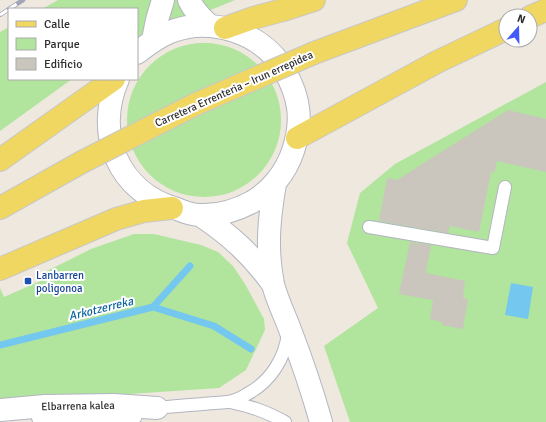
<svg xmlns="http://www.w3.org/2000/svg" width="546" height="422" font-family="Signika,sans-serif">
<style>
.green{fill:#b1e49d}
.water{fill:#74c7ee}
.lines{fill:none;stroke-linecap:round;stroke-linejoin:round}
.stream{stroke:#74c7ee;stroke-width:7}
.building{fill:#cac6be}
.service-casing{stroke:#b3b5c0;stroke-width:14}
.minor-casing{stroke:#b3b5c0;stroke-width:24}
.tertiary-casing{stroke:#b3b5c0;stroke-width:24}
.primary-casing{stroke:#c8c8c8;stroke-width:24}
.service{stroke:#fff;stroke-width:12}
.minor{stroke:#fff;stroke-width:22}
.tertiary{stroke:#fff;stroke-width:22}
.primary{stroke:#f0d762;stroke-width:22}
.rail-casing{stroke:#a2a4b7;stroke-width:4.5}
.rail{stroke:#fff;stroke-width:3;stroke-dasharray:9;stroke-linecap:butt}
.primary-bridge-casing{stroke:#c8c8c8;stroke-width:24;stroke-linecap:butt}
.primary-bridge{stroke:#f0d762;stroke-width:22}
.transit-dot{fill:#1a4fb4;stroke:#fff;stroke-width:1.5}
.labels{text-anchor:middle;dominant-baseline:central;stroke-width:4;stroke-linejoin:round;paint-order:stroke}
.street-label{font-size:11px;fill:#2d2d2d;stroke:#fff}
.transit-label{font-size:11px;fill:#164399;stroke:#fff;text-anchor:start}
.water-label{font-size:12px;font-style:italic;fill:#0e659f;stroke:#fff}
</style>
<rect width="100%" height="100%" fill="#eee8df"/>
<!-- green -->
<path class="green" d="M58 0H235L137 40V9H42Z
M9 27V79H72L0 131V32Z
M127 120a77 77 0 1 1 154 0a77 77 0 1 1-154 0Z
M546 82V422H350L324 346 378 308 347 243 360 193 395 164Z
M134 234H154L201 245 218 252 233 266 245 284 264 319 265 330 246 370 219 388 55 399 0 406V288L4 297 45 279 43 273 91 249Z"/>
<!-- water -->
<path class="water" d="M511 283 533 287 528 319 505 315Z"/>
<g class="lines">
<!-- stream -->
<path class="stream" d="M153 307 214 326 251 349
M0 345 153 307 190 266"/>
</g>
<!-- building -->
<path class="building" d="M508 110 546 119V172L497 161 494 173 491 172 479 232 450 226 448 233 379 221 387 178 397 180Z
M410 242 431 245 426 273 465 281 463 298 468 299 463 329 442 325V322L430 319 433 300 399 294Z"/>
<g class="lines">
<defs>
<path id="service" d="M369 227 493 248 505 187
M230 402C252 407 265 411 285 422
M157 408C172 406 188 405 203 404 211 403 219 403 227 402 234 401 241 398 247 394 270 382 285 359 288 333"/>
<path id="minor" d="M189 0C194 11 201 18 210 26
M153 40 157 20 163 0
M0 410 45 406 114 405 157 408
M43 417 54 418 77 422
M95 422 118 418 131 415"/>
<path id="tertiary" d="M118 79C94 134 118 192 177 209 184 212 192 215 200 215 218 216 237 210 252 202 271 191 286 172 293 151 303 121 300 97 284 70 262 32 210 16 170 32 157 37 147 45 137 53
M275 184C269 218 266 249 273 284 276 297 284 314 289 327 301 358 312 390 321 422
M200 215C230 235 251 254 272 283"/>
<path id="primary" d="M530 17 546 10
M225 28 253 18 283 10 314 0
M314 53 456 0
M297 138 437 62 506 29
M0 160 114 79
M0 208 82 162
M0 269 116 219 144 211 172 208"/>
</defs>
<!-- service casing -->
<use href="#service" class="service-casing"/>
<!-- minor casing -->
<use href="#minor" class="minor-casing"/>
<!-- tertiary casing -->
<use href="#tertiary" class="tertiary-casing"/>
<!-- primary casing -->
<use href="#primary" class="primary-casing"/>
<!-- service -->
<use href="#service" class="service"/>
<!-- minor -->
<use href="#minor" class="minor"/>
<!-- tertiary -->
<use href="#tertiary" class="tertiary"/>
<!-- primary -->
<use href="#primary" class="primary"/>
<defs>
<path id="rail" d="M9 9 23 0
M0 15 9 9"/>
</defs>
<!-- rail casing -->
<use href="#rail" class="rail-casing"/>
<!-- rail -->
<use href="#rail" class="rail"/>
<defs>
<path id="primary-bridge" d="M82 162 196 104 314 53"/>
</defs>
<!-- primary-bridge casing -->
<use href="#primary-bridge" class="primary-bridge-casing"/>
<!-- primary-bridge -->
<use href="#primary-bridge" class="primary-bridge"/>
</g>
<!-- markers -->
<rect class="transit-dot" x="24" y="277" width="8" height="8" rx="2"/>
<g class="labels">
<!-- street labels -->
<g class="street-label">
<text transform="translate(234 89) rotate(-24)">Carretera Errenteria – Irun errepidea</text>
<text transform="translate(78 406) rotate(-1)">Elbarrena kalea</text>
</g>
<!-- transit labels -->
<g class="transit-label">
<text x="36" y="275">Lanbarren<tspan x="36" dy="13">poligonoa</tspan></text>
</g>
<!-- water labels -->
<g class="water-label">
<text transform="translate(101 309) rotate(-14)">Arkotzerreka</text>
</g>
</g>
<!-- legend -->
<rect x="8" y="8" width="130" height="72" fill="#ffffff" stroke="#ababab"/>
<rect x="16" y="21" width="20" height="6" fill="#f0d762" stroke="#ababab"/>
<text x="44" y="28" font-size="12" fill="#2d2d2d">Calle</text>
<rect x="16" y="38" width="20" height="12" fill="#b1e49d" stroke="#ababab"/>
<text x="44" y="48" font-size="12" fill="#2d2d2d">Parque</text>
<rect x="16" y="58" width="20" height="12" fill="#cac6be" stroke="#ababab"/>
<text x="44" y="68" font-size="12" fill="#2d2d2d">Edificio</text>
<!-- north arrow -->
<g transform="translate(518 28) rotate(20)"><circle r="19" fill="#ffffff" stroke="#ababab"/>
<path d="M0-3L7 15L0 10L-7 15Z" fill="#415af9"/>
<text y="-6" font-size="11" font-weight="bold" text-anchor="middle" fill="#2d2d2d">N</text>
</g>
</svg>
